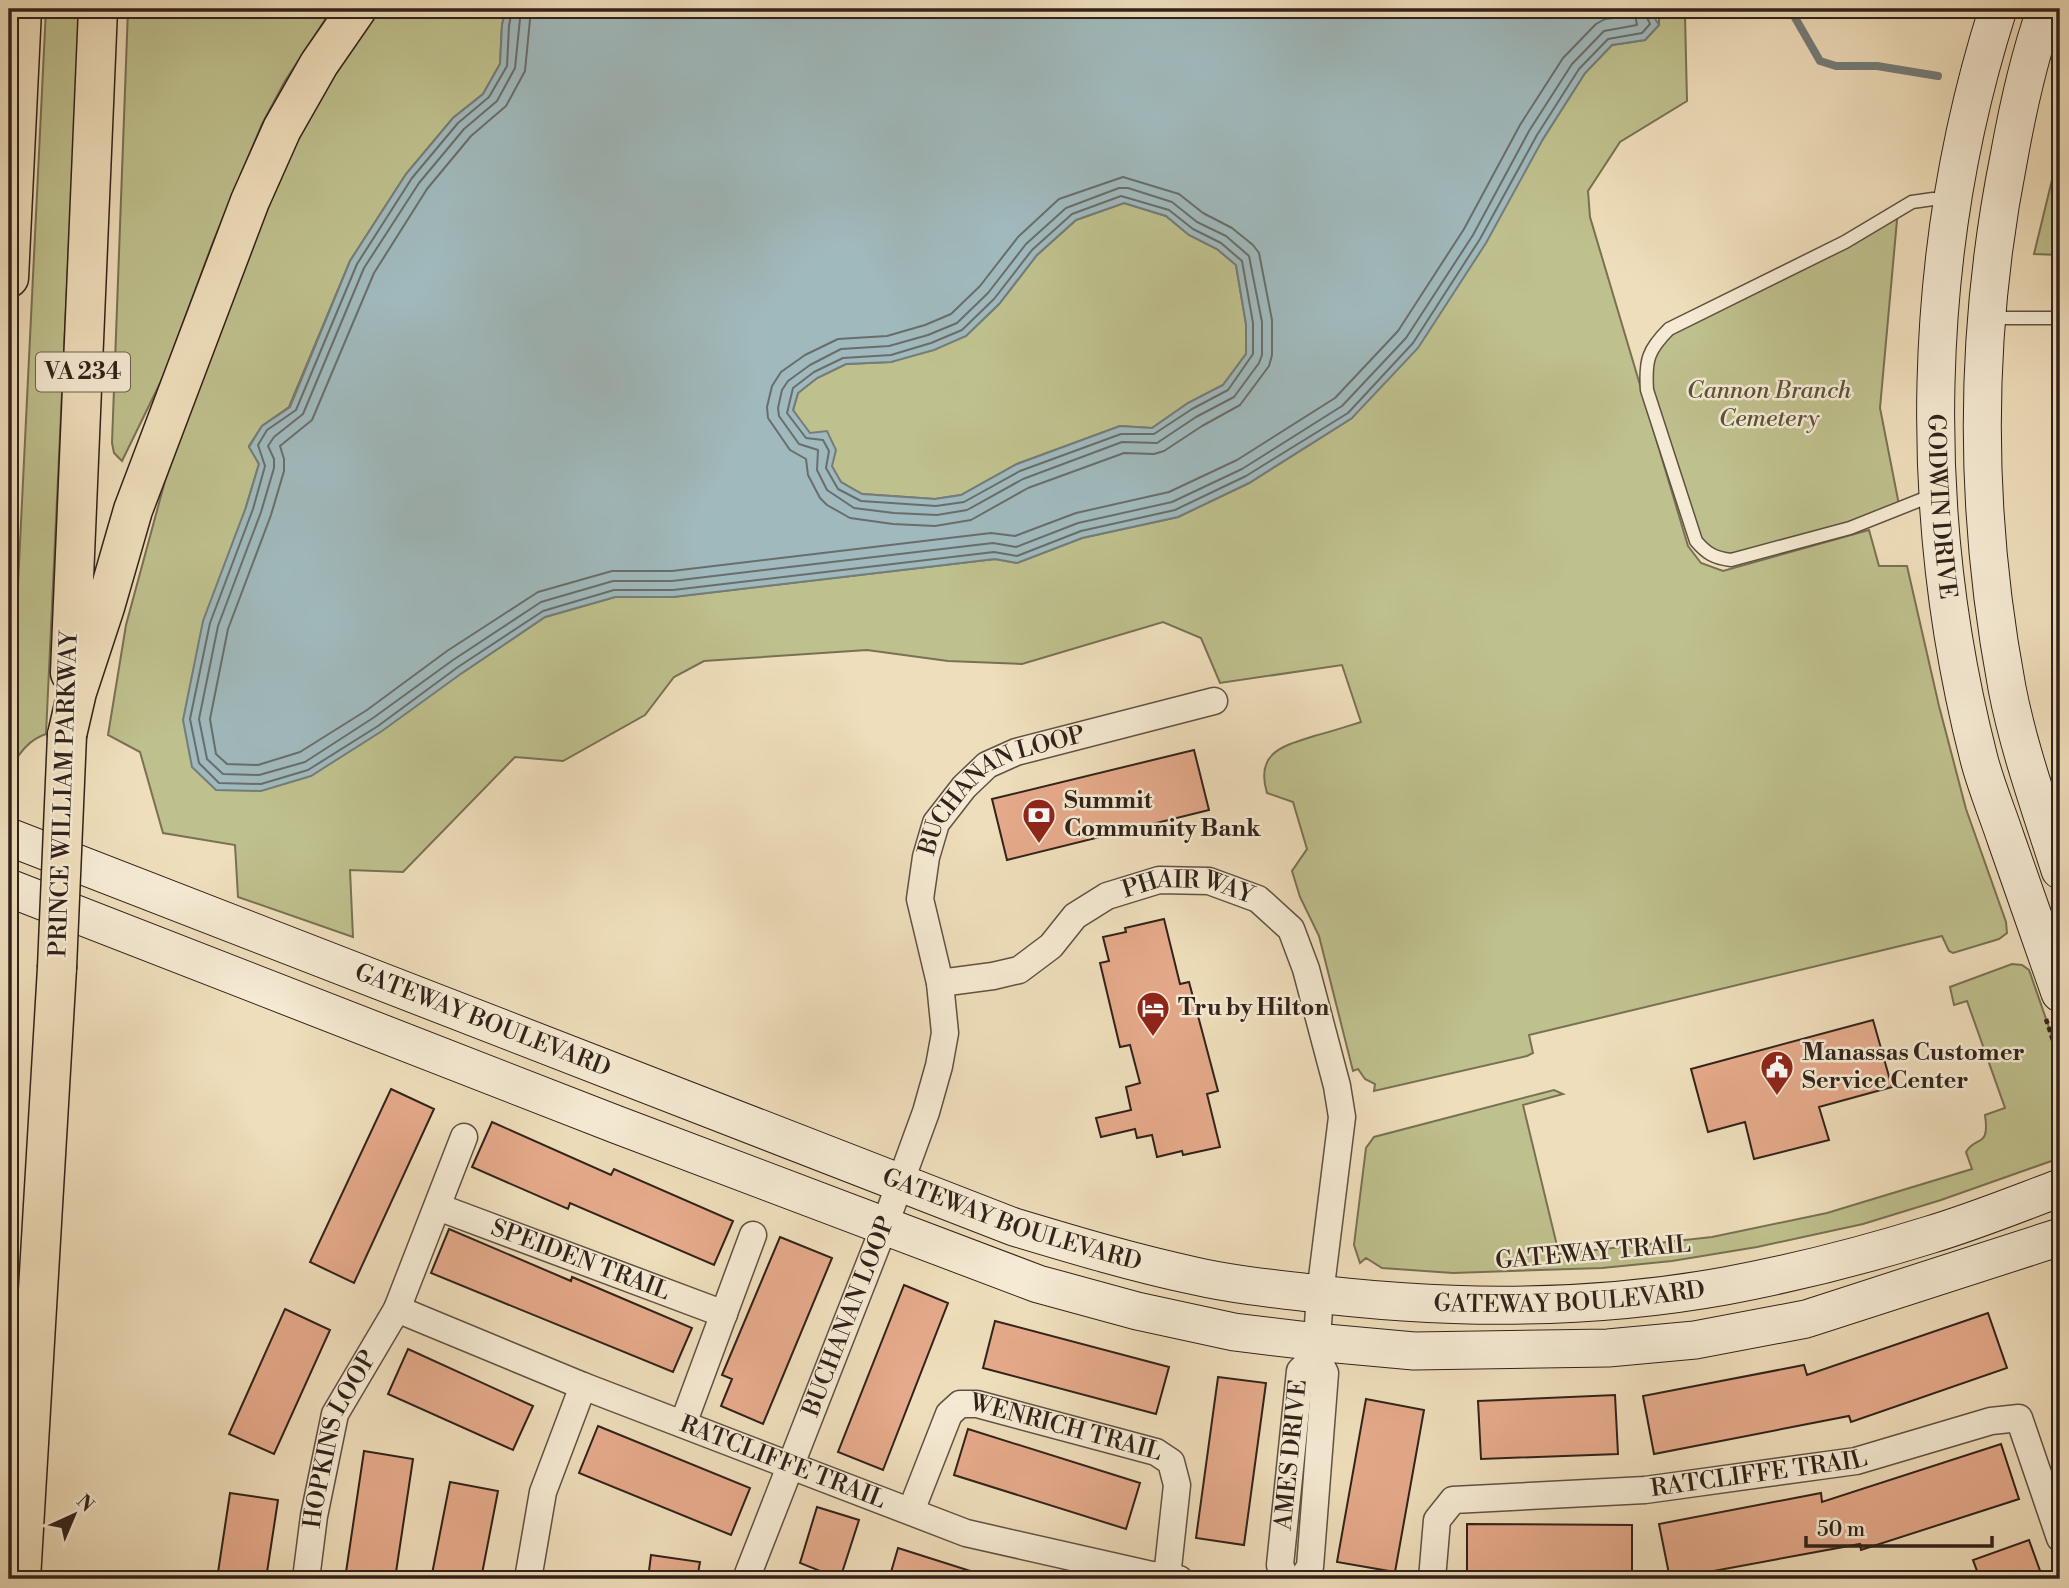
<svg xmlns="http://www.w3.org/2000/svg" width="2069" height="1588" font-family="'Libre Bodoni',serif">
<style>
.green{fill:#bec08d;stroke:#787154;stroke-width:2}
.water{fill:#a0b9bc;stroke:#747d7b;stroke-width:2;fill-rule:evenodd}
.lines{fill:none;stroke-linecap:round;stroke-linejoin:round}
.shore{stroke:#686e6b;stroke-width:2}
.stream{stroke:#747d7b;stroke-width:8}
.building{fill:#e5aa8b;stroke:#31221a;stroke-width:2}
.lane-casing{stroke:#605142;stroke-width:15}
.street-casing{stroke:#605142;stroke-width:29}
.secondary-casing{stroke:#31221a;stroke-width:39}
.highway-casing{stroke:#31221a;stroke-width:41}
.path{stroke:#31221a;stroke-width:4.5;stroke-dasharray:5 3.5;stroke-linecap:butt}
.lane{stroke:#f5ead3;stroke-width:12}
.street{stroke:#f5ead3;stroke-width:26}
.secondary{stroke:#f5ead3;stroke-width:37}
.highway{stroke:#efdebb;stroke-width:38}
.highway-bridge-casing{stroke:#31221a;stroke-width:41;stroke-linecap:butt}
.highway-bridge{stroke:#efdebb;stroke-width:38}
.labels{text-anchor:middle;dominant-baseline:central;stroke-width:5;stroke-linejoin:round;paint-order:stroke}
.shield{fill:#f5ead3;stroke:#6c5e52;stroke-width:2}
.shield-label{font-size:23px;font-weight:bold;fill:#31221a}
.park-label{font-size:24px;font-style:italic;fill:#5b513c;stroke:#f5ead3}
.street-label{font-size:24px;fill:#31221a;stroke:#f5ead3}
.poi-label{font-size:24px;font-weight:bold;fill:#31221a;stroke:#f5ead3;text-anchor:start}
</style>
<rect width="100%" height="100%" fill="#efdebb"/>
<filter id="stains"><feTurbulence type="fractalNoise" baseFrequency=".00286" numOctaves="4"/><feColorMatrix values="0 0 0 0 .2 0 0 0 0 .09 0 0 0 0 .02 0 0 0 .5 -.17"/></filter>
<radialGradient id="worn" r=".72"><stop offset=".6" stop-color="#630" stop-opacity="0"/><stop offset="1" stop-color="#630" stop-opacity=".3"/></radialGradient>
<!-- green -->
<path class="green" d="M46 9H80L46 734C28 740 20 753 9 769Z
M128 9H332L285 81 262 124 213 242 163 377 122 461 114 453 112 443Z
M377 9H506L502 25 500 64 483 94 453 118 406 174 350 261 289 407 262 426 249 446 259 464 246 507 462 673 545 617 615 597H673L995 559 1017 563 1082 538 1178 517 1249 483 1352 418 1543 139 1585 73 1612 45 1645 40 1659 25V9H1672L1685 15 1687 101 1620 142 1588 191 1590 217 1688 546 1701 563 1723 571 1869 530 1879 566H1907L1939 706 1966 809 2006 922 2007 933 1999 939 1953 953 1949 951 1942 936 1529 1035 1533 1053 1527 1056 1374 1091 1375 1084 1365 1079 1358 1069 1353 1071 1319 936 1300 897 1292 871 1307 849 1293 802 1267 793C1255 753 1282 746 1314 736 1330 732 1345 727 1361 722L1342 665 1220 683 1201 638 1163 622 1022 664 948 661 867 650 704 661 674 677 645 715 563 761 515 757 403 872 350 870 353 937 238 897 235 845 163 833 140 752 108 735 126 625 165 481 260 218 302 120Z
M2060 147V255L2034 254Z
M1124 203 1166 216 1189 235 1217 249 1236 265 1246 324V354L1223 385 1188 403 1152 428 1120 426 1017 464 961 495 935 499 862 494 841 482 793 410 798 393 817 378 846 364 891 362 966 336 999 304 1037 255 1076 220Z
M1898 209 1880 408 1900 510 1731 560 1705 552 1647 390 1655 343Z
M2012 964 2022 965 2029 970 2060 1059V1158L1941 1200 1863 1224 1757 1247 1672 1261 1602 1268 1453 1273 1382 1268 1366 1258 1360 1263 1354 1245 1366 1148 1374 1137 1554 1090 1563 1094 1523 1105 1559 1254 1712 1237 1827 1213 1972 1169 1966 1152C1976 1135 1990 1149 1985 1115L2005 1108 1967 1001 1954 1005 1950 987Z"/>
<!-- water -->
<path class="water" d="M506 9H1649L1659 25 1645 40 1612 45 1585 73 1543 139 1486 243 1418 348 1352 418 1249 483 1178 517 1082 538 1017 563 995 559 673 597H615L545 617 462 673 382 731 311 776 261 791 216 790 192 767 183 720 203 621 246 507 259 464 249 447 262 426 290 407 350 261 406 174 453 118 483 94 500 64 502 25ZM1124 203 1166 216 1189 235 1217 249 1236 265 1246 324V354L1223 385 1188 403 1152 428 1120 426 1017 464 961 495 935 499 862 494 841 482 832 466 836 450 827 431 810 433 793 410 798 393 817 378 846 364 891 362 934 350 966 336 999 304 1037 255 1076 220Z"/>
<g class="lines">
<!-- shore -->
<path class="shore" d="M512 9 509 26 507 66 489 97 458 123 412 178 357 264 296 410 267 430 258 445 265 466 253 509 210 623 190 719 199 763 219 783 261 784 308 770 378 726 458 667 543 611 614 590H673L994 552 1017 556 1081 531 1175 510 1246 476 1348 413 1413 343 1480 239 1537 135 1579 69 1608 39 1642 33 1650 24 1643 9
M521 9 515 68 497 101 464 129 419 183 364 268 303 414 274 437 268 446 274 459V468L261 512 218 626 199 719 207 759 223 774 259 775 305 762 373 718 453 660 541 602 613 581H672L993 543 1016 547 1078 523 1172 502 1242 469 1342 406 1406 338 1473 235 1529 131 1572 64 1604 31 1637 25 1634 9
M531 9 525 71 506 106 471 136 427 189 374 273 312 420 280 446 284 459V471L271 515 228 629 210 719 216 754 227 764 258 765 300 752 367 710 447 651 538 592 612 571H672L991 533 1015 536 1076 513 1169 492 1237 460 1335 398 1398 331 1464 229 1520 125 1563 58 1596 24 1605 19 1622 17 1624 9
M1123 177 1179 194 1203 213 1232 228 1253 245 1259 253 1272 320V355L1269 366 1240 405 1202 426 1164 451 1154 454 1124 453 1028 488 971 520 935 526 893 524 850 518 827 505 820 498 808 475 806 459 790 450 768 418 767 407 772 386 781 372 805 355 838 339 887 336 925 325 951 314 980 286 1018 237 1059 199Z
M1119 188H1128L1172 202 1197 222 1226 236 1249 256 1262 322V355L1259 363 1234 397 1196 417 1157 443 1122 442 1023 479 967 510 937 515 894 513 854 508 827 490 817 470 818 450 799 444 779 416 778 408 782 390 788 381 810 365 841 349 889 346 928 335 957 323 988 293 1026 244 1066 208Z
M1121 196 1169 210 1193 229 1221 243 1242 261 1253 323V354L1228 390 1192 409 1154 434H1121L1020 471 964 502 936 506 861 501 838 489 826 468 829 451 823 440 806 438 787 413 793 388 814 372 843 358 891 355 931 343 962 330 994 299 1032 250 1072 214Z"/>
<!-- stream -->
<path class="stream" d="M1790 9 1820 61 1836 66H1877L1938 76"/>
</g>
<!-- building -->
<path class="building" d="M1194 750 1209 810 1007 860 992 799Z
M1164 919 1180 984 1189 982 1218 1091 1207 1094 1220 1147 1183 1155 1182 1151 1157 1157 1152 1135 1137 1138 1135 1129 1101 1137 1096 1118 1131 1110 1126 1087 1140 1083 1130 1045 1120 1047 1100 963 1109 961 1103 937 1126 932 1125 928Z
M1873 1020 1892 1087 1819 1107 1829 1140 1754 1159 1745 1122 1708 1132 1691 1069Z
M391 1089 434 1109 354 1283 310 1262Z
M492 1122 611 1175 614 1169 733 1221 714 1265 570 1203 568 1209 472 1167Z
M449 1229 571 1281 572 1277 692 1328 673 1372 431 1273Z
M780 1237 832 1258 763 1424 721 1406 732 1379 722 1375Z
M904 1285 948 1303 883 1470 838 1452Z
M285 1309 330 1330 274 1454 229 1434Z
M1988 1313 2007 1368 1851 1422 1849 1416 1654 1454 1643 1396 1804 1365 1807 1375Z
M995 1321 1169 1367 1156 1414 983 1368Z
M408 1349 533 1406 513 1450 388 1394Z
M1218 1377 1266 1383 1244 1545 1196 1538Z
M1615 1395 1618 1454 1481 1459 1478 1401Z
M1366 1399 1424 1410 1395 1572 1337 1562Z
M598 1426 750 1488 731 1535 579 1473Z
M968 1429 1140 1483 1126 1529 954 1475Z
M2001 1444 2019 1499 1861 1550 1860 1544 1670 1579 1659 1524 1821 1493 1822 1502Z
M364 1451 413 1459 395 1579H345Z
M450 1482 498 1491 481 1579H431Z
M230 1493 278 1500 266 1579H217Z
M817 1507 859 1520 840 1579 800 1563Z
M1467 1524 1632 1525V1579H1467Z
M2029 1540 2043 1579H1980L1973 1560Z
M898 1548 983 1575V1579H889Z
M651 1555 700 1562 697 1579H648Z"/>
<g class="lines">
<defs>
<path id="lane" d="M1990 318H2060
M1933 495 1850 528 1731 560C1714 558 1706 553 1696 541L1647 390C1645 360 1648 350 1669 329L1845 242 1912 202 1933 199 1949 201"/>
<g id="street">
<path id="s1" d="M940 983 993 976 1019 970 1051 946 1075 916 1107 896 1159 880 1209 881 1258 899 1291 929 1306 969 1337 1086 1342 1117 1320 1294 1316 1355"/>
<path id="s2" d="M438 1207 724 1314"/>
<path id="s3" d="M397 1309 583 1386 966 1533 1147 1574 1179 1579"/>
<path d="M683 1424 753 1235"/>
<path id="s4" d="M911 1511 949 1414 960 1404H977L1156 1452 1171 1462 1177 1485 1167 1577"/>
<path id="s5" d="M306 1579 314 1516 335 1414 397 1309 464 1137"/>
<path d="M528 1579 543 1492 583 1386"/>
<path id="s6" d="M746 1579 884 1227 926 1112 939 1066 945 1033 940 983 920 899 926 857 936 823 964 787 987 765 1016 752 1214 701"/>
<path id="s7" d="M1286 1579 1280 1565 1300 1371 1316 1355"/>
<path d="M1302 1579 1310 1567 1325 1373 1316 1355"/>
<path id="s8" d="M1432 1579 1437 1520 1453 1500 1645 1490 1856 1461 1991 1421 2019 1418 2060 1538"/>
</g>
<g id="secondary">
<path id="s9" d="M1998 9C1921 250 1916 514 1979 759 1986 786 1997 812 2006 839 2024 890 2042 942 2060 993"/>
<path d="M2046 9C2029 57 2018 107 2009 157 1974 332 1974 512 2007 688 2019 750 2041 810 2060 870"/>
<path id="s10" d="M9 837 1014 1227C1074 1245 1134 1263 1195 1276 1230 1284 1266 1288 1302 1292 1442 1310 1586 1311 1725 1286 1794 1273 1862 1256 1929 1235 1973 1222 2017 1204 2060 1188"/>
<path d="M9 888 615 1124 1038 1284 1137 1311 1234 1332 1326 1343 1414 1351 1608 1348 1695 1340 1806 1319 2060 1237"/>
</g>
<path id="highway" d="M9 278 22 9
M70 673 98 9
M67 735 77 692 105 607 133 510 250 201 282 129 319 64 357 9
M21 1579 57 968"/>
</defs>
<!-- lane casing -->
<use href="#lane" class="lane-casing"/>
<!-- street casing -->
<use href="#street" class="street-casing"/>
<!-- secondary casing -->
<use href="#secondary" class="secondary-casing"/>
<!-- highway casing -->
<use href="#highway" class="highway-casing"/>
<!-- path -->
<path class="path" d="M2046 1019 2060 1062"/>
<!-- lane -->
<use href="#lane" class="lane"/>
<!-- street -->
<use href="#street" class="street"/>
<!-- secondary -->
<use href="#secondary" class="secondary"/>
<!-- highway -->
<use href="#highway" class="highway"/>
<defs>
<path id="highway-bridge" d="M57 968 67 735"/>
</defs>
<!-- highway-bridge casing -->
<use href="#highway-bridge" class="highway-bridge-casing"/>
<!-- highway-bridge -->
<use href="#highway-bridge" class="highway-bridge"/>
</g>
<!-- icons -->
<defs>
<symbol id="bank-pin" viewBox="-11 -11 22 30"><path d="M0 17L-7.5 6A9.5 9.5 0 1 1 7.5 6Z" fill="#8f2418" stroke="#f5ead3"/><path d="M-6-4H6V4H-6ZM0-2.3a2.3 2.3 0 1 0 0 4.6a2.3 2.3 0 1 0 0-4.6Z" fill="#fff"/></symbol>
<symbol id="hotel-pin" viewBox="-11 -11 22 30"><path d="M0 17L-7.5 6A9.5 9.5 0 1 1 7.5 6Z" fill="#8f2418" stroke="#f5ead3"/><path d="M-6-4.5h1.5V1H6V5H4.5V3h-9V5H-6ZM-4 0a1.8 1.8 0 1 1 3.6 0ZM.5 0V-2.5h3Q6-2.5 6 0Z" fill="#fff"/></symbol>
<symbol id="civic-pin" viewBox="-11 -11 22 30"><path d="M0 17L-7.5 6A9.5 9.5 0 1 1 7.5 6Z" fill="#8f2418" stroke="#f5ead3"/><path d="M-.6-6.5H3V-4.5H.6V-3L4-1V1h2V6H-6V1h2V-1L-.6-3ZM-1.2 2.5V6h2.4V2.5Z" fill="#fff"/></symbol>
</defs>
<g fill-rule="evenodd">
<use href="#bank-pin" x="1020" y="796" width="38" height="52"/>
<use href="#hotel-pin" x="1134" y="989" width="38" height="52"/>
<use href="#civic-pin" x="1758" y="1048" width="38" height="52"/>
</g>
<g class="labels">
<!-- shield labels -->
<rect class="shield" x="36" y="352.5" width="94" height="39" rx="5"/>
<g class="shield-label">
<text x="83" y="372">VA 234</text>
</g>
<!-- park labels -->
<g class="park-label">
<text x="1769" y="391">Cannon Branch<tspan x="1769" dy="28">Cemetery</tspan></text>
</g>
<!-- street labels -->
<g class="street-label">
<text stroke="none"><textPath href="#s9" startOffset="504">GODWIN DRIVE</textPath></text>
<text transform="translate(64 794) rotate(-88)">PRINCE WILLIAM PARKWAY</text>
<text stroke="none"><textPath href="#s6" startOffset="870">BUCHANAN LOOP</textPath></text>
<text stroke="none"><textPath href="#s1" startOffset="280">PHAIR WAY</textPath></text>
<text stroke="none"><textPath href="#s10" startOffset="508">GATEWAY BOULEVARD</textPath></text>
<text stroke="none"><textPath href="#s10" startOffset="1074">GATEWAY BOULEVARD</textPath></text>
<text transform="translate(1593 1253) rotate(-5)">GATEWAY TRAIL</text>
<text stroke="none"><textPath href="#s2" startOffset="152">SPEIDEN TRAIL</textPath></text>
<text stroke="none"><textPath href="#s10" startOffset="1642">GATEWAY BOULEVARD</textPath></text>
<text stroke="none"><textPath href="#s6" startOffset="282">BUCHANAN LOOP</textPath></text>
<text stroke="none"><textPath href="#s4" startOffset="228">WENRICH TRAIL</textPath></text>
<text stroke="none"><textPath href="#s5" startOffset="145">HOPKINS LOOP</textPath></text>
<text stroke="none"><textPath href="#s7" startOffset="126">AMES DRIVE</textPath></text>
<text stroke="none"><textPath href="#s3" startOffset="415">RATCLIFFE TRAIL</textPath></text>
<text stroke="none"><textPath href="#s8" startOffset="392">RATCLIFFE TRAIL</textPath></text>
</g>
<!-- poi labels -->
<g class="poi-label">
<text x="1064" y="801">Summit<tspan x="1064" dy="28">Community Bank</tspan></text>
<text x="1178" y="1008">Tru by Hilton</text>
<text x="1802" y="1053">Manassas Customer<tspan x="1802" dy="28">Service Center</tspan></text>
</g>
</g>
<!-- margin -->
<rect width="2069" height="1588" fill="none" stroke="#efdebb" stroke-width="35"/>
<rect x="10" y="10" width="2048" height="1567" fill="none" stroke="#31221a" stroke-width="3.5"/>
<rect x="18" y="18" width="2034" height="1553" fill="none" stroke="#31221a" stroke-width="2"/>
<!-- north arrow -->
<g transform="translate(74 1515) rotate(44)" stroke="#f5ead3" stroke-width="5" paint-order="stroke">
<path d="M0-5L12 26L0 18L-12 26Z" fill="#31221a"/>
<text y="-10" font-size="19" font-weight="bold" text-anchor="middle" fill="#31221a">N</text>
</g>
<!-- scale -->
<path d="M1806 1536v10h186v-10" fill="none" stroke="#31221a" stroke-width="3.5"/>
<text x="1817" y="1536" font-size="21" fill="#31221a" stroke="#f5ead3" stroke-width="5" paint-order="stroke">50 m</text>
<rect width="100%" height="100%" filter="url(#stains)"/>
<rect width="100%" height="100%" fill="url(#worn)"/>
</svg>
